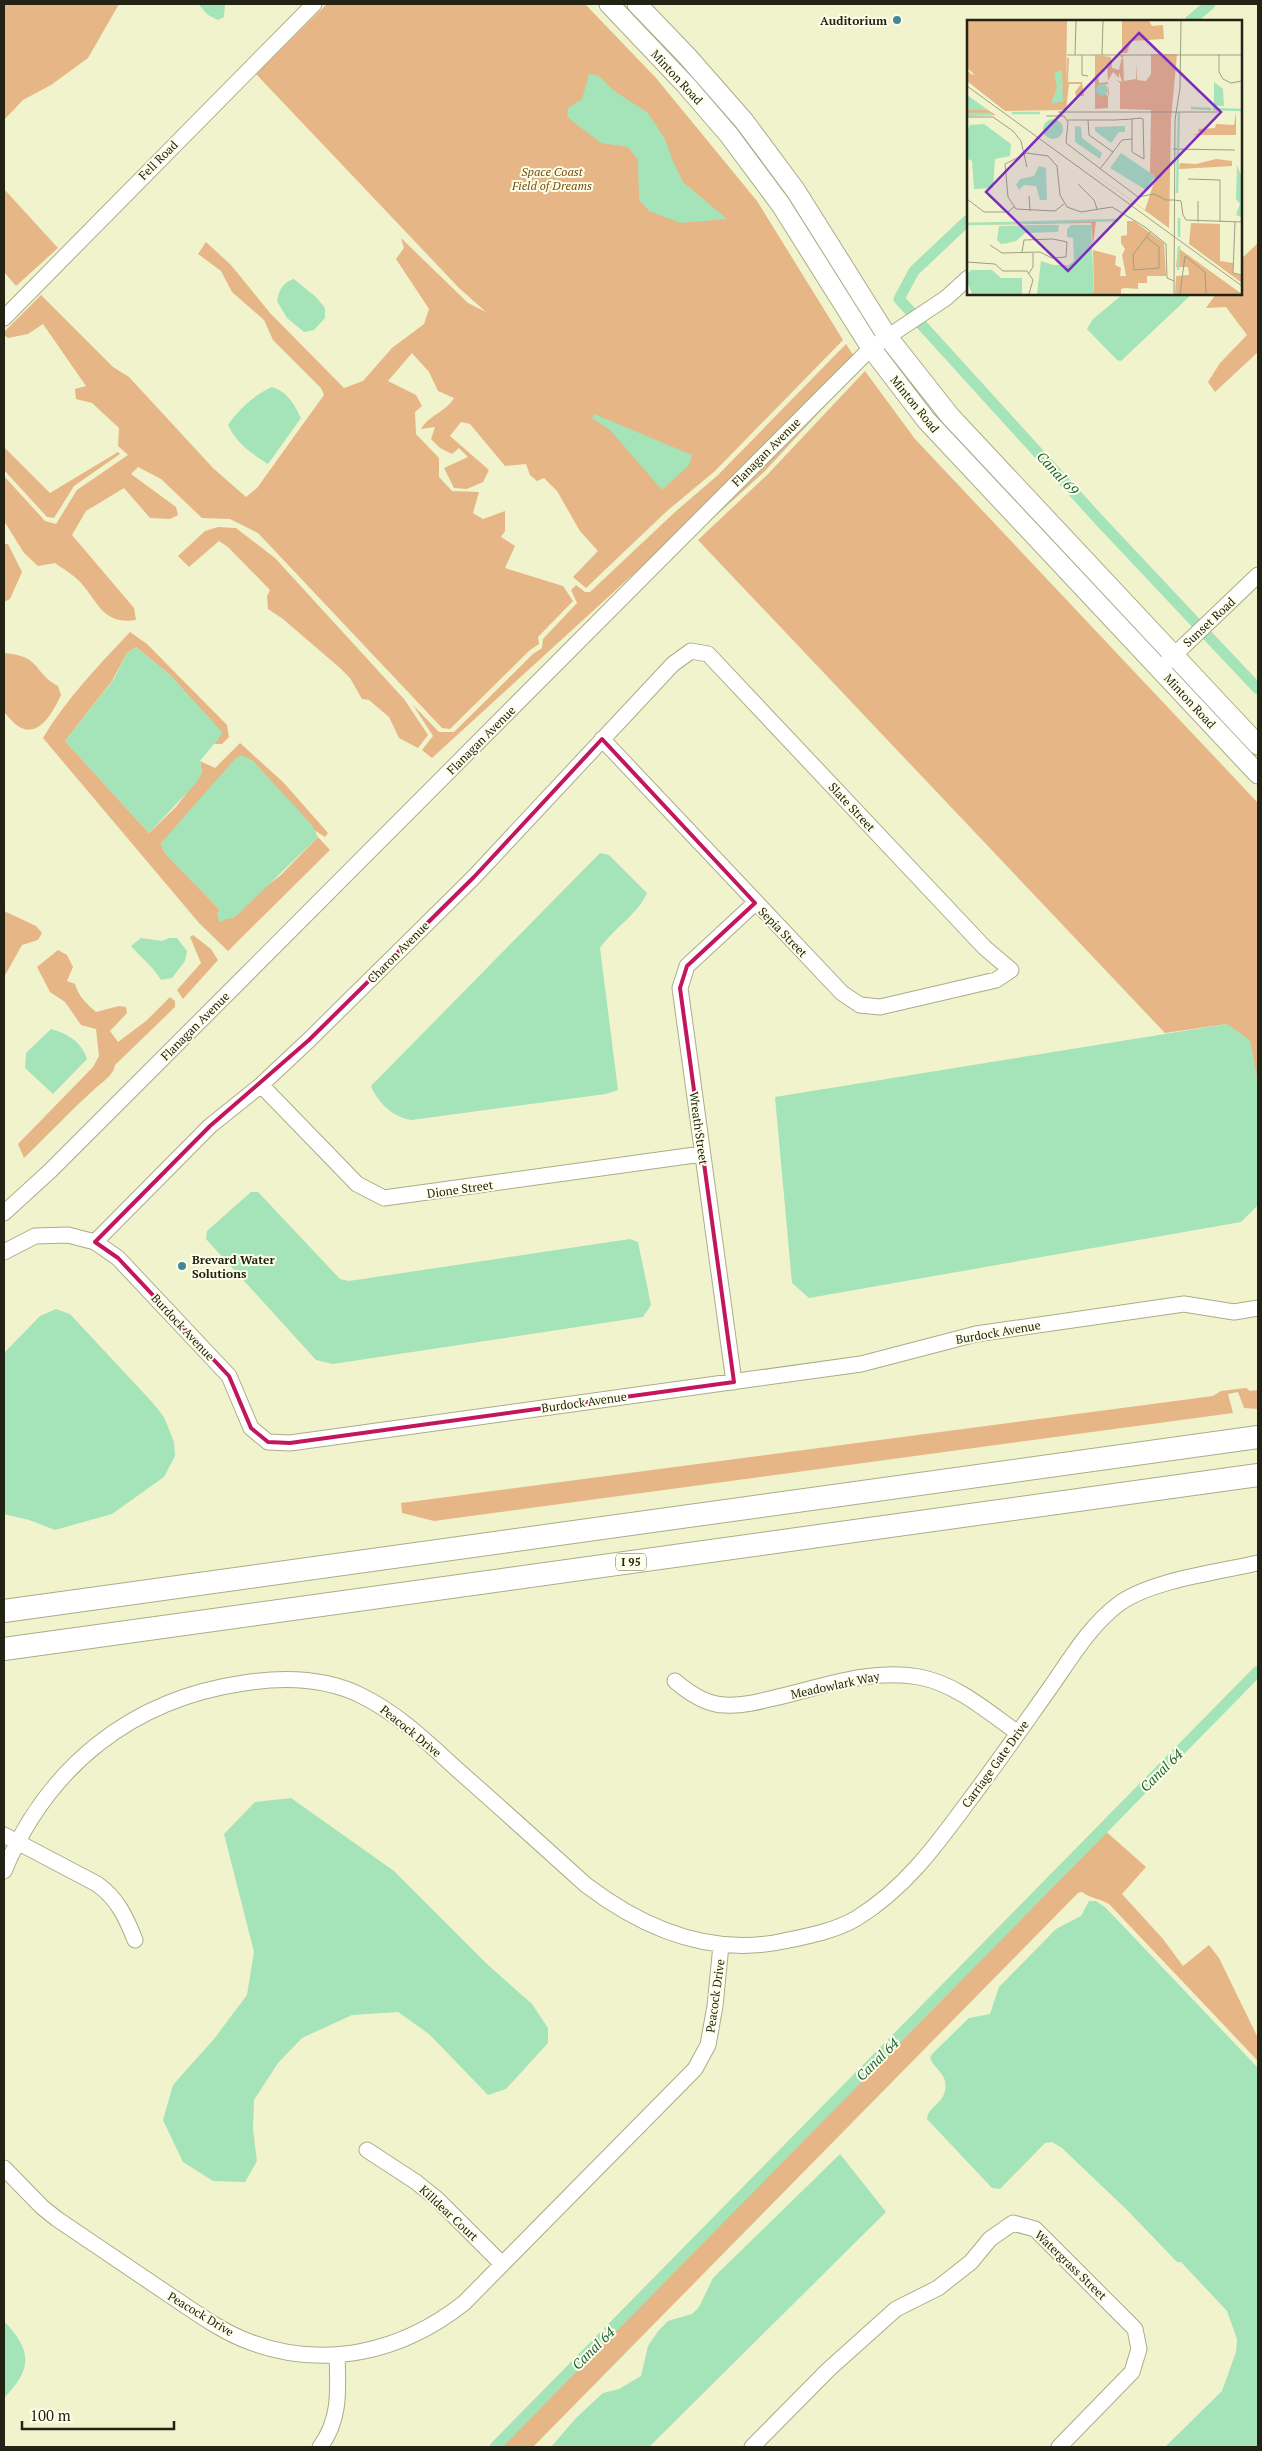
<svg xmlns="http://www.w3.org/2000/svg" width="1262" height="2451" font-family="'PT Serif',serif">
<style>
.green{fill:#e6b686}
.water{fill:#a5e3b9}
.lines{fill:none;stroke-linecap:round;stroke-linejoin:round}
.canal{stroke:#a5e3b9;stroke-width:11}
.minor-casing{stroke:#aaad89;stroke-width:17}
.major-casing{stroke:#aaad89;stroke-width:21}
.highway-casing{stroke:#aaad89;stroke-width:24}
.minor{stroke:#fff;stroke-width:15}
.major{stroke:#fff;stroke-width:19}
.highway{stroke:#fff;stroke-width:22}
.marked{fill:none;stroke:#c2185b;stroke-width:4;stroke-linejoin:round}
.poi-dot{fill:#46869a;stroke:#fdffe8;stroke-width:2}
.labels{text-anchor:middle;dominant-baseline:central;stroke-width:4;stroke-linejoin:round;paint-order:stroke}
.shield{fill:#fdffe8;stroke:#646554;stroke-width:1}
.shield-label{font-size:11px;font-weight:bold;fill:#232315}
.poi-label{font-size:12px;font-weight:bold;fill:#232315;stroke:#fdffe8;text-anchor:end}
.street-label{font-size:12px;fill:#232315;stroke:#fdffe8}
.park-label{font-size:12px;font-style:italic;fill:#784b12;stroke:#fdffe8}
.water-label{font-size:14px;font-style:italic;fill:#1d603a;stroke:#fdffe8}
.inset-river{fill:none;stroke:#a5e3b9;stroke-width:2.5}
.inset-road{fill:none;stroke:#9fa083;stroke-width:1}
.view{fill:#7b2cbf;fill-opacity:0.15;stroke:#7b2cbf;stroke-width:2.5}
.inset-edge{fill:none;stroke:#232315;stroke-width:2.5}
</style>
<rect width="100%" height="100%" fill="#f1f3cd"/>
<!-- green -->
<path class="green" d="M4 4H119L88 58 51 85 23 100 4 120Z
M327 4H585L656 78 757 201 843 340 715 471 667 511 586 588 573 577 598 551 580 531 557 491 544 478 537 481 530 475 526 464 505 466 470 424 461 422 450 436 489 470 483 482 467 489 454 488 444 468 468 457 459 448 452 454 440 448 431 439 435 427 421 429C429 415 446 412 454 398L438 391 429 372 412 353 388 381 416 395 422 406 415 412 416 434 439 458V477L452 491 479 492 473 513 483 519 505 511V531L501 537 515 546 505 568 563 586 573 601 538 637 539 644 530 650 450 729 442 728 258 533 230 519 202 518 161 479 138 467 131 474 176 507 178 515 170 519 150 518 124 488 86 511 72 535 134 608 136 620C103 625 99 603 81 583 74 575 63 569 55 563L38 566 24 553 4 521V476L45 521 56 524 77 490 128 455 118 446 119 428 92 403 76 399 75 389 86 386 43 324 28 334 8 338 4 335V332L41 295 113 367 129 377 213 468 246 497 257 488 324 395 321 388 273 340 264 320 232 292 221 271 198 254 206 242 231 265 270 313 344 388 363 381 392 348 424 324 429 309 396 259 404 248 401 238 468 303 486 312 459 288 256 74Z
M4 189 58 248 16 286 4 272Z
M1258 243V352L1215 392 1208 382 1220 363 1247 335 1226 307 1206 308 1216 294H1241V259Z
M846 344 861 367 765 471 698 532 691 525 675 536 432 758 422 750 433 736 413 705 439 732H454L533 654 542 648 543 639 577 603 571 590 576 585 585 592H590L675 512 718 475Z
M865 371 915 439 1258 803V1084L1227 1024 1165 1033 698 540 768 474Z
M4 447 50 493 118 452 120 454 74 486 54 518 47 517 4 470Z
M218 527 236 528 275 558 404 699 428 735 418 748 399 738 389 717 369 700 362 699 350 678 340 668 283 619 268 609 267 596 270 590 228 547 219 541 189 567 178 556 205 531Z
M4 544H8L22 572 10 599 4 602Z
M130 632 147 644 227 725 229 737 222 744H214L222 733 170 675 136 647 127 653 112 681 65 741 149 833 176 807 202 773 200 761 215 768 240 743 284 783 328 833 325 837 314 830 252 760 161 843 164 852 219 909 220 922 281 875 318 837 330 850 228 951 199 923 43 738C66 699 99 665 130 632Z
M4 653C42 656 33 673 58 686L61 695C54 710 39 740 18 726 13 723 8 716 4 712Z
M4 911 36 926 42 933 38 940 22 945 4 977Z
M193 935 211 949 218 960 183 999 177 990 201 963 190 937Z
M58 950 67 955 73 967 67 981 75 984C78 996 87 1004 96 1012L119 1006 126 1007 127 1013 110 1031 118 1042 146 1021 170 997 175 1001V1007L115 1065C114 1074 104 1081 98 1086 72 1109 49 1134 24 1158L18 1144 93 1067 99 1056 96 1029 81 1025 65 1002 50 992 37 967Z
M1246 1388 1250 1391 1258 1390V1409L1244 1408 1238 1392 1228 1394 1233 1413 434 1521 402 1513 401 1503 1213 1396 1221 1391Z
M1102 1828 1146 1867 1122 1894 1163 1939 1183 1966 1209 1945 1219 1958 1258 2038V2061L1109 1904C1100 1899 1090 1898 1082 1892L1078 1893 533 2447H497Z"/>
<!-- water -->
<path class="water" d="M198 4H225L224 17 218 20 208 15Z
M589 74 598 75 613 90 648 113 665 139 672 159 683 182 727 219 681 223 649 211 639 200 638 160 628 147 601 143 567 117 568 108 582 99Z
M294 279 316 297 325 308V318L314 330 304 332 287 318 277 301C279 290 283 282 294 279Z
M1123 294H1192L1121 361 1117 360 1087 329 1093 319Z
M272 387C288 392 294 404 301 418L268 464C251 453 237 444 228 425 239 409 254 395 272 387Z
M594 414 692 455 689 465 662 490 610 430 592 418Z
M136 647 170 675 223 733 200 761 202 773 197 782 149 833 65 741 114 679 127 653Z
M241 755 252 760 312 825 318 837 234 918 226 919 220 922 217 915 219 909 164 852 161 843 234 760Z
M600 853 609 855 647 893C638 914 614 928 600 948L618 1090 606 1094 411 1120C393 1117 378 1103 371 1086Z
M141 938 162 941 169 938H177L187 951 185 961 172 978 161 980C152 965 141 958 131 946Z
M1227 1024 1250 1040 1258 1082V1205L1241 1222 809 1298 792 1283 775 1097Z
M51 1029C68 1034 81 1041 87 1059L53 1094 25 1068 26 1053Z
M251 1192H258L340 1279 349 1281 630 1239 638 1242 651 1305 643 1317 333 1364 316 1360 206 1239 207 1231Z
M56 1309 70 1314 152 1402 164 1417 174 1442 175 1456 164 1477 112 1514 55 1530 29 1520 4 1514V1353L40 1316Z
M291 1798 394 1871 487 1964 532 2004 548 2028V2043L506 2089 488 2095 429 2034 398 2012 352 2015 302 2038 278 2063 254 2100 253 2130 257 2161 245 2182 213 2181 183 2162 163 2120 173 2085 214 2039 247 1995 254 1952 224 1834 255 1802Z
M1089 1901H1096L1106 1908 1258 2068V2447H1165L1222 2391 1236 2352 1237 2339 1227 2311 1181 2262H1177L1128 2211 1062 2148 1052 2142 1045 2143 1000 2189 992 2188 927 2119C928 2105 949 2103 945 2081 943 2071 932 2067 930 2057L934 2052 969 2018 990 2014 999 1987 1056 1929 1081 1916Z
M840 2154 886 2212 649 2447H551L576 2418 603 2393 619 2389 641 2376 648 2346 659 2330 668 2321 692 2314 699 2307 713 2278Z
M4 2321C32 2351 33 2368 4 2398Z"/>
<g class="lines">
<!-- canal -->
<path class="canal" d="M1190 21 1210 4
M910 311 899 299 914 271 968 220
M921 324 1100 521 1196 623
M1207 635 1258 689
M495 2447 1258 1671"/>
<defs>
<path id="minor" d="M4 318 314 4
M1167 662 1258 575
M261 1085 357 1184 384 1198 702 1154
M4 1213 50 1171 246 975 871 348 946 298 968 278
M95 1242 210 1126 261 1085 309 1040 474 877 673 664 691 651 708 654 985 948 1011 970 996 980 880 1007 860 1005 842 993 602 739
M4 1252 35 1236 68 1235 95 1242 118 1258 229 1376 251 1428 268 1442 290 1443 861 1364 976 1334 1184 1304 1234 1312 1258 1308
M734 1382 680 988 687 966 755 903
M675 1681C689 1693 706 1705 725 1705 742 1706 758 1702 774 1698 822 1687 870 1668 919 1677 957 1684 988 1712 1018 1733
M4 1835 97 1884C117 1898 126 1917 135 1940
M4 1871C48 1766 132 1699 244 1683 283 1677 326 1678 362 1696 399 1714 429 1744 460 1772 502 1809 544 1847 586 1885 644 1929 710 1957 784 1941 809 1936 835 1931 857 1918 904 1889 935 1847 968 1802 996 1765 1023 1726 1050 1688 1071 1658 1090 1625 1120 1603 1153 1580 1218 1572 1258 1563
M367 2150 416 2182 437 2199 502 2264
M4 2168 42 2207 57 2219C94 2244 131 2269 168 2294 194 2311 220 2331 250 2342 325 2370 402 2352 464 2303L695 2069 708 2045 715 2006 721 1945
M320 2447C341 2419 338 2389 337 2355
M752 2447 828 2370 896 2309 938 2288 971 2262 990 2239 1013 2223 1035 2229 1135 2329 1139 2349 1132 2372 1059 2447"/>
<path id="major" d="M609 4 685 84 729 135 781 205 871 348 926 420 1258 774
M637 4 687 56 744 121 796 191 887 336 950 416 1258 745"/>
<path id="highway" d="M4 1611 1258 1437
M4 1649 1258 1475"/>
</defs>
<!-- minor casing -->
<use href="#minor" class="minor-casing"/>
<!-- major casing -->
<use href="#major" class="major-casing"/>
<!-- highway casing -->
<use href="#highway" class="highway-casing"/>
<!-- minor -->
<use href="#minor" class="minor"/>
<!-- major -->
<use href="#major" class="major"/>
<!-- highway -->
<use href="#highway" class="highway"/>
</g>
<!-- marked area -->
<path class="marked" d="M602 739 755 903 687 966 680 988 734 1382 290 1443 268 1442 251 1428 229 1376 118 1258 95 1242 210 1126 309 1040 474 877Z"/>
<!-- markers -->
<g class="poi-dot">
<circle cx="897" cy="20" r="5"/>
<circle cx="182" cy="1266" r="5"/>
</g>
<g class="labels">
<!-- shield labels -->
<rect class="shield" x="616" y="1553.5" width="30" height="17" rx="4"/>
<g class="shield-label">
<text x="631" y="1562">I 95</text>
</g>
<!-- poi labels -->
<g class="poi-label">
<text x="887" y="20">Auditorium</text>
<text x="192" y="1259" text-anchor="start">Brevard Water<tspan x="192" dy="14">Solutions</tspan></text>
</g>
<!-- street labels -->
<g class="street-label">
<text transform="translate(677 77) rotate(47)">Minton Road</text>
<text transform="translate(158 160) rotate(-45)">Fell Road</text>
<text transform="translate(915 404) rotate(51)">Minton Road</text>
<text transform="translate(766 452) rotate(-45)">Flanagan Avenue</text>
<text transform="translate(1209 622) rotate(-43)">Sunset Road</text>
<text transform="translate(1190 701) rotate(47)">Minton Road</text>
<text transform="translate(481 740) rotate(-45)">Flanagan Avenue</text>
<text transform="translate(852 807) rotate(47)">Slate Street</text>
<text transform="translate(783 932) rotate(46)">Sepia Street</text>
<text transform="translate(398 952) rotate(-45)">Charon Avenue</text>
<text transform="translate(195 1026) rotate(-45)">Flanagan Avenue</text>
<text transform="translate(699 1128) rotate(82)">Wreath Street</text>
<text transform="translate(460 1189) rotate(-8)">Dione Street</text>
<text transform="translate(183 1327) rotate(47)">Burdock Avenue</text>
<text transform="translate(998 1332) rotate(-10)">Burdock Avenue</text>
<text transform="translate(584 1402) rotate(-8)">Burdock Avenue</text>
<text transform="translate(835 1685) rotate(-12)">Meadowlark Way</text>
<text transform="translate(411 1731) rotate(39)">Peacock Drive</text>
<text transform="translate(995 1764) rotate(-54)">Carriage Gate Drive</text>
<text transform="translate(715 1996) rotate(-82)">Peacock Drive</text>
<text transform="translate(449 2213) rotate(43)">Killdear Court</text>
<text transform="translate(1071 2265) rotate(44)">Watergrass Street</text>
<text transform="translate(201 2314) rotate(31)">Peacock Drive</text>
</g>
<!-- park labels -->
<g class="park-label">
<text x="552" y="171">Space Coast<tspan x="552" dy="14">Field of Dreams</tspan></text>
</g>
<!-- water labels -->
<g class="water-label">
<text transform="translate(1058 473) rotate(47)">Canal 69</text>
<text transform="translate(1161 1770) rotate(-45)">Canal 64</text>
<text transform="translate(877 2059) rotate(-45)">Canal 64</text>
<text transform="translate(593 2348) rotate(-45)">Canal 64</text>
</g>
</g>
<!-- overview -->
<g transform="translate(967 20)">
<rect width="275" height="275" fill="#f1f3cd"/>
<path d="M0 1H100L99 66 100 38H102L101 62H115L117 76H109L108 72 114 64H102L99 90 38 91 0 61V50L4 54 8 55 0 48ZM155 1H182L185 6 196 5 197 19 164 21 160 33H155ZM184 34H210L204 99 202 208 104 137 178 190 188 159 183 153 184 90 153 89V63L149 60 155 62 152 52V58L146 52 141 61 140 44 136 48 138 52 133 51 131 54 132 63 141 62 142 75H141V64L130 66 141 76V88L128 89V35L144 37 145 48 152 50 155 37 152 36 156 35 157 61 169 59 170 42V60L179 61 184 54ZM0 90H21L29 95 0 96ZM269 92V115H226L232 113 231 109 248 108 249 104 267 105ZM249 139 265 141V146L212 149 213 143 229 144ZM129 201 126 226 124 203 0 205ZM160 201H167L197 223 199 256H180V263H171V269L158 268 154 269V274H127L126 230 149 236 148 245 154 248 153 256H159L155 235 158 229 154 223V216L160 215ZM224 203 253 204V241L266 243V253L275 256V263L222 224ZM211 228 275 274H208L209 256 222 255 221 247H209Z" fill="#e6b686"/>
<path d="M95 50 96 81 84 84 90 67 87 53ZM247 62 256 69 257 86H247ZM129 70a6 6 0 1 1 12 0a6 6 0 1 1-12 0ZM0 75 21 90H0ZM76 109a10 10 0 1 1 20 0a10 10 0 1 1-20 0ZM17 104 44 124 43 136 28 139 26 168 7 169 5 141 1 139 0 132 1 109 3 105ZM108 106 114 107 115 118 135 133 133 139 108 122ZM158 106V112H152L144 123 128 111V107ZM154 133 188 156 179 170 143 148ZM270 145 275 158 274 197 269 195 273 184 269 179ZM72 146 79 148 80 180H73L69 166 57 165 52 170 49 165 53 159 67 156ZM69 205H92L91 212 58 213 49 221 41 223 34 224 30 220 32 206ZM104 205H124L127 274H70L74 241 86 245H102L107 241 106 218 100 217V209ZM4 250H25L34 258H55V274H5L0 261V254Z" fill="#a5e3b9"/>
<path class="inset-river" d="M224 88 244 89M246 89 275 90M45 93H73M0 94H25M211 128 212 92M210 173 211 130M212 198V217M0 204 152 200M211 250 212 226"/>
<path class="inset-road" d="M252 34V52L256 59 264 63 275 61M100 35H275M108 35 109 1M115 35V55L121 56M135 35 136 1M0 66 275 266M91 92H251M79 96H97L101 102 99 123 171 177 187 174 199 180H207M0 97H26L46 111 54 121 60 147M101 100H148L165 99 174 98 176 99 177 139 165 132V99M121 100 122 115 146 132M206 129 268 130M133 149 155 120 165 119M221 159 253 160V202M111 164 127 180 130 189M62 176 63 191M0 179 17 192H41L47 187M207 180 214 181 216 195 219 200 275 202M97 184 88 191 49 189 41 177 38 144 60 133 81 136 90 146 93 175 100 187 114 192 145 187 178 207 199 224 200 258 207 261M231 202V181M268 202 266 253 275 255M179 217 192 227V248L167 250 166 235 168 232 184 211M23 225 35 233 73 232 85 238 99 237 100 222 86 219 57 220 55 232M0 242 28 244 36 251H60L66 260 62 274M62 253 66 247V233M207 274 208 100 213 68 214 1M213 274 218 236 238 252 239 273"/>
<path class="view" d="M172 13 254 92 101 251 19 172Z"/>
<rect width="275" height="275" class="inset-edge"/>
</g>
<!-- border -->
<rect width="1262" height="2451" fill="none" stroke="#232315" stroke-width="10"/>
<!-- scale -->
<path d="M22 2421v8h152v-8" fill="none" stroke="#232315" stroke-width="2.5"/>
<text x="30" y="2421" font-size="15" fill="#232315" stroke="#fdffe8" stroke-width="4" paint-order="stroke">100 m</text>
</svg>
